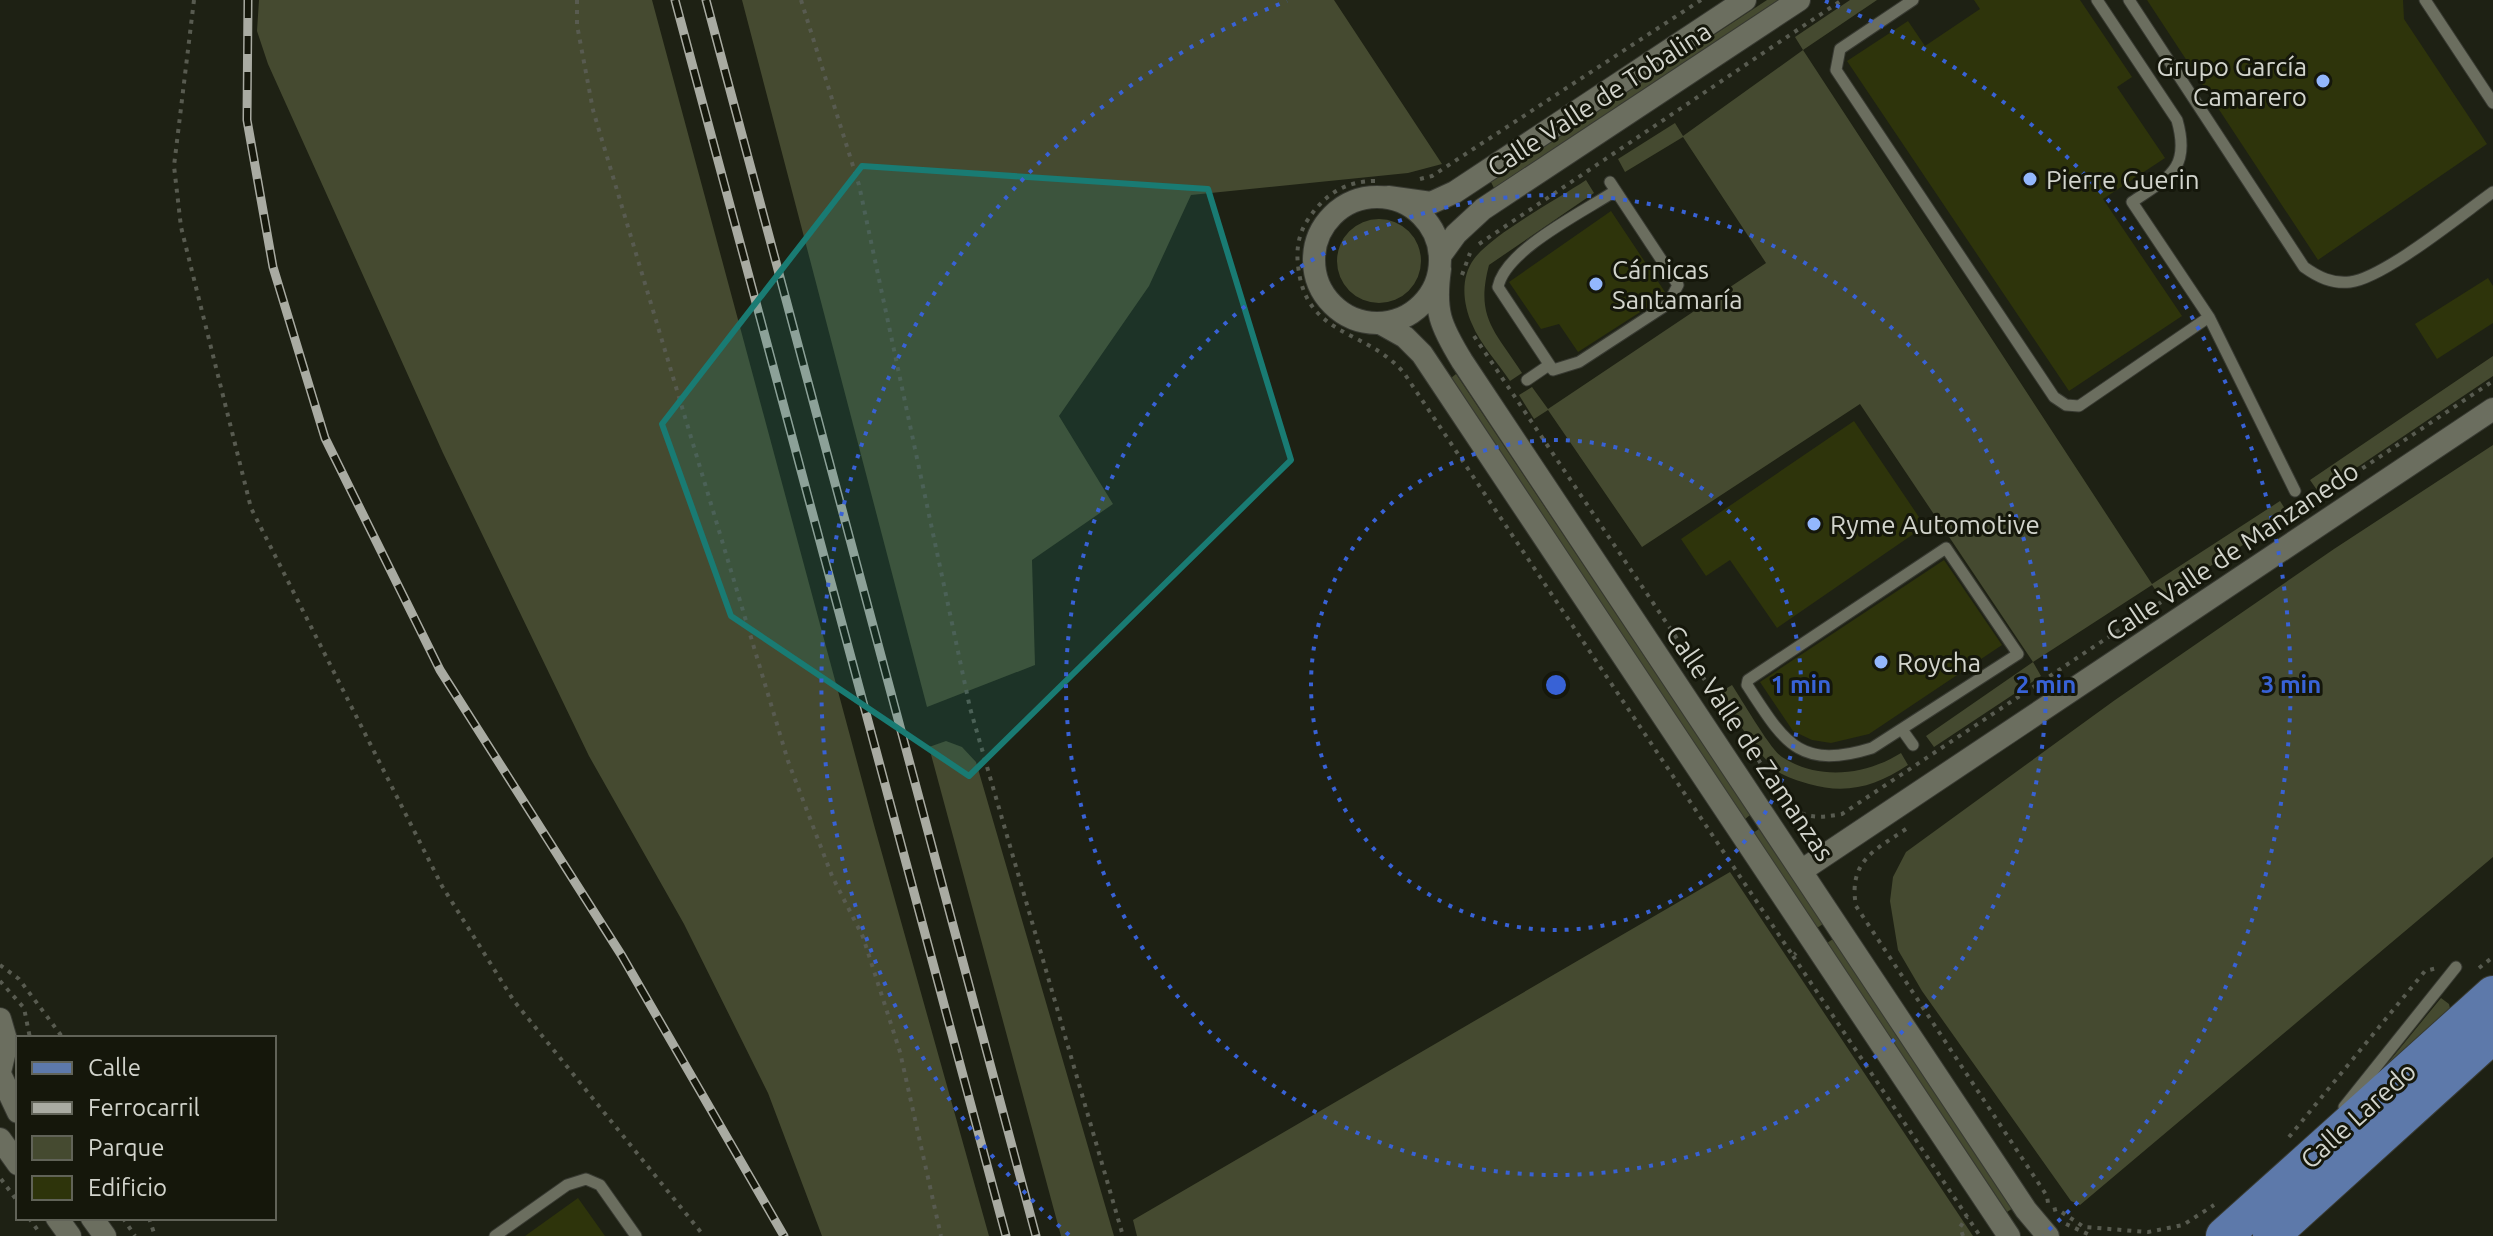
<svg xmlns="http://www.w3.org/2000/svg" width="2493" height="1236" font-family="Ubuntu,sans-serif">
<style>
.green{fill:#454a30}
.building{fill:#2e340b}
.lines{fill:none;stroke-linecap:round;stroke-linejoin:round}
.lane-casing{stroke:#383a32;stroke-width:13}
.street-casing{stroke:#383a32;stroke-width:24}
.primary-casing{stroke:#383a32;stroke-width:38}
.path{stroke:#585b50;stroke-width:4;stroke-dasharray:4 6;stroke-linecap:butt}
.lane{stroke:#6b6e5f;stroke-width:11}
.street{stroke:#6b6e5f;stroke-width:22}
.primary{stroke:#5d79aa;stroke-width:36}
.rail-casing{stroke:#a9aba2;stroke-width:9}
.rail{stroke:#15170b;stroke-width:6;stroke-dasharray:18;stroke-linecap:butt}
.marked{fill:#197b73;fill-opacity:0.2;stroke:#197b73;stroke-width:6;stroke-linejoin:round}
.ring{fill:none;stroke:#3862d6;stroke-width:4;stroke-dasharray:4 8}
.poi-dot{fill:#93b7fd;stroke:#15170b;stroke-width:3}
.labels{text-anchor:middle;dominant-baseline:central;stroke-width:6;stroke-linejoin:round;paint-order:stroke}
.poi-label{font-size:26px;fill:#d2d4cc;stroke:#15170b;text-anchor:start}
.street-label{font-size:26px;fill:#d2d4cc;stroke:#15170b}
.centre{fill:#3862d6;stroke:#15170b;stroke-width:4}
.ring-label{font-size:24px;text-anchor:middle;font-weight:bold;fill:#3862d6;stroke:#15170b;stroke-width:6;stroke-linejoin:round;paint-order:stroke}
</style>
<rect width="100%" height="100%" fill="#1e2114"/>
<!-- green -->
<path class="green" d="M259 0H652L874 825 989 1236H822L768 1093 684 924 589 756 443 453 268 64 257 31Z
M742 0H1334L1442 164 1408 173 1191 195 1149 286 1059 416 1113 504 1032 560 1035 665 927 707Z
M1767 0H1778L1494 188 1491 182Z
M1850 0H1877L1803 50 2152 584 2280 501 2289 515 2161 598 2152 585 2033 662 2041 676 1934 747 1926 736 2033 662 1860 404 1642 547 1548 410 1534 419 1519 395 1532 387 1548 409 1766 263 1683 137 1625 172 1618 159 1675 123 1683 136 1803 50 1795 37Z
M1586 180 1594 193 1489 265C1475 318 1495 331 1522 373L1510 381C1498 363 1480 344 1472 324 1463 304 1460 278 1474 259 1492 234 1558 199 1586 180Z
M1337 261a42 42 0 1 1 84 0a42 42 0 1 1-84 0Z
M2493 356V376L2319 493 2310 480Z
M1456 374 1750 815 1744 820 1451 378Z
M2493 445V857L2080 1205 2071 1201 1922 991 1898 950 1890 901 1893 877 1906 852 2115 700 2334 549Z
M1732 685C1742 700 1770 749 1782 757 1819 781 1866 775 1901 753L1908 765C1876 786 1847 795 1809 784 1797 780 1784 777 1775 769 1753 748 1736 718 1719 693Z
M946 741 962 747 976 762 1114 1236H1061L929 747Z
M1759 829 1823 924 1817 928 1753 833Z
M1730 872 1973 1236H1137L1133 1220Z
M1833 939 2013 1208 2007 1212 1827 943Z
M2441 998 2449 1004 2451 1013 2365 1091Z"/>
<!-- building -->
<path class="building" d="M1974 0H2080L2132 77 2117 87 2165 158 2103 199 2182 316 2069 391 1847 61 1908 21 1925 46 1980 9Z
M2147 0H2403L2404 19 2487 144 2318 260Z
M1611 211 1665 292 1662 298 1578 352 1559 324 1541 329 1509 282Z
M2488 278 2493 286V323L2437 359 2415 324Z
M1854 421 1925 526 1777 628 1730 560 1706 576 1681 539Z
M1944 560 2002 645 1869 734 1831 743 1812 740 1793 731 1760 682Z
M578 1198 605 1236H525Z"/>
<g class="lines">
<defs>
<path id="lane" d="M1913 0 1840 49 1836 70 2054 397 2066 405 2079 406 2209 317
M2097 0 2177 120C2191 169 2169 177 2132 202L2209 317 2295 491
M2129 0 2304 267C2318 277 2332 284 2350 282 2384 278 2462 214 2493 192
M2425 0 2493 103
M1610 182 1678 285 1668 304 1579 362 1553 370 1498 287C1505 250 1583 212 1615 191
M1527 380 1549 365
M1946 548 2018 654 1872 748C1798 771 1784 741 1747 685L1748 680Z
M1903 731 1913 745
M2344 1107 2456 967
M495 1236 567 1185 586 1179 600 1185 636 1236"/>
<path id="street" d="M1388 197 1431 203 1455 192 1745 0
M1314 260a63 63 0 1 1 126 0a63 63 0 1 1-126 0Z
M1440 256 1456 234 1483 209 1799 0
M1440 269C1434 311 1440 325 1462 361L2026 1210 2048 1236
M1380 323 1405 337 1422 354 2009 1236
M1801 871 2493 409
M0 1019 7 1043 0 1072
M0 1074 18 1112
M0 1139 18 1164
M57 1218 70 1236
M92 1218 105 1236"/>
<path id="primary" d="M2224 1236 2493 994
M2271 1236 2493 1035"/>
</defs>
<!-- lane casing -->
<use href="#lane" class="lane-casing"/>
<!-- street casing -->
<use href="#street" class="street-casing"/>
<!-- primary casing -->
<use href="#primary" class="primary-casing"/>
<!-- path -->
<path class="path" d="M194 0 174 166 181 227 251 508 442 886 514 1001 704 1236
M577 0V25L593 110 788 761 832 876 863 937 900 1052 941 1236
M801 0 859 185 970 708 1123 1236
M1420 179 1432 176 1701 0
M1375 181C1346 181 1325 194 1309 218 1299 232 1296 248 1298 265 1305 338 1366 328 1404 373L1793 956 1796 953
M1479 244 1842 0
M1462 275 1470 253
M1474 336 1786 801C1801 820 1820 818 1842 814L2223 561
M2354 474 2493 381
M1906 829C1875 850 1848 861 1856 906L2047 1196 2048 1203
M1793 956 1980 1236
M0 965 19 979 63 1038
M2479 968 2493 957
M0 981 24 1008 30 1038
M2289 1137 2425 971 2437 968
M1 1179 18 1202
M2053 1210 2057 1209 2084 1227 2148 1232 2183 1225 2214 1205
M29 1218 39 1232
M123 1218 135 1236
M149 1218 155 1236
M2066 1224 2092 1236
M1963 1236 1960 1227 1967 1217"/>
<!-- lane -->
<use href="#lane" class="lane"/>
<!-- street -->
<use href="#street" class="street"/>
<!-- primary -->
<use href="#primary" class="primary"/>
<defs>
<path id="rail" d="M248 0 247 120 273 267 325 438 440 670 622 956 784 1236
M675 0 1006 1236
M706 0 1036 1236"/>
</defs>
<!-- rail casing -->
<use href="#rail" class="rail-casing"/>
<!-- rail -->
<use href="#rail" class="rail"/>
</g>
<!-- marked area -->
<path class="marked" d="M862 166 1208 189 1291 460 969 776 731 616 662 424Z"/>
<!-- distance rings -->
<g class="ring">
<circle cx="1556" cy="685" r="245"/>
<circle cx="1556" cy="685" r="490"/>
<path d="M1069 1235A735 735 0 0 1 1287 1M1825 1A735 735 0 0 1 2043 1235"/>
</g>
<!-- markers -->
<g class="poi-dot">
<circle cx="2323" cy="81" r="8"/>
<circle cx="2030" cy="179" r="8"/>
<circle cx="1596" cy="284" r="8"/>
<circle cx="1814" cy="524" r="8"/>
<circle cx="1881" cy="662" r="8"/>
</g>
<g class="labels">
<!-- poi labels -->
<g class="poi-label">
<text x="2307" y="66" text-anchor="end">Grupo García<tspan x="2307" dy="30">Camarero</tspan></text>
<text x="2046" y="179">Pierre Guerin</text>
<text x="1612" y="269">Cárnicas<tspan x="1612" dy="30">Santamaría</tspan></text>
<text x="1830" y="524">Ryme Automotive</text>
<text x="1897" y="662">Roycha</text>
</g>
<!-- street labels -->
<g class="street-label">
<text transform="translate(1599 99) rotate(-33)">Calle Valle de Tobalina</text>
<text transform="translate(2232 551) rotate(-34)">Calle Valle de Manzanedo</text>
<text transform="translate(1750 743) rotate(56)">Calle Valle de Zamanzas</text>
<text transform="translate(2358 1115) rotate(-42)">Calle Laredo</text>
</g>
</g>
<circle cx="1556" cy="685" r="12" class="centre"/>
<g class="ring-label">
<text x="1801" y="693">1 min</text>
<text x="2046" y="693">2 min</text>
<text x="2291" y="693">3 min</text>
</g>
<!-- legend -->
<rect x="16" y="1036" width="260" height="184" fill="#15170b" stroke="#616358" stroke-width="2"/>
<rect x="32" y="1062" width="40" height="12" fill="#5d79aa" stroke="#616358" stroke-width="2"/>
<text x="88" y="1076" font-size="24" fill="#d2d4cc">Calle</text>
<rect x="32" y="1102" width="40" height="12" fill="#a9aba2" stroke="#616358" stroke-width="2"/>
<text x="88" y="1116" font-size="24" fill="#d2d4cc">Ferrocarril</text>
<rect x="32" y="1136" width="40" height="24" fill="#454a30" stroke="#616358" stroke-width="2"/>
<text x="88" y="1156" font-size="24" fill="#d2d4cc">Parque</text>
<rect x="32" y="1176" width="40" height="24" fill="#2e340b" stroke="#616358" stroke-width="2"/>
<text x="88" y="1196" font-size="24" fill="#d2d4cc">Edificio</text>
</svg>
